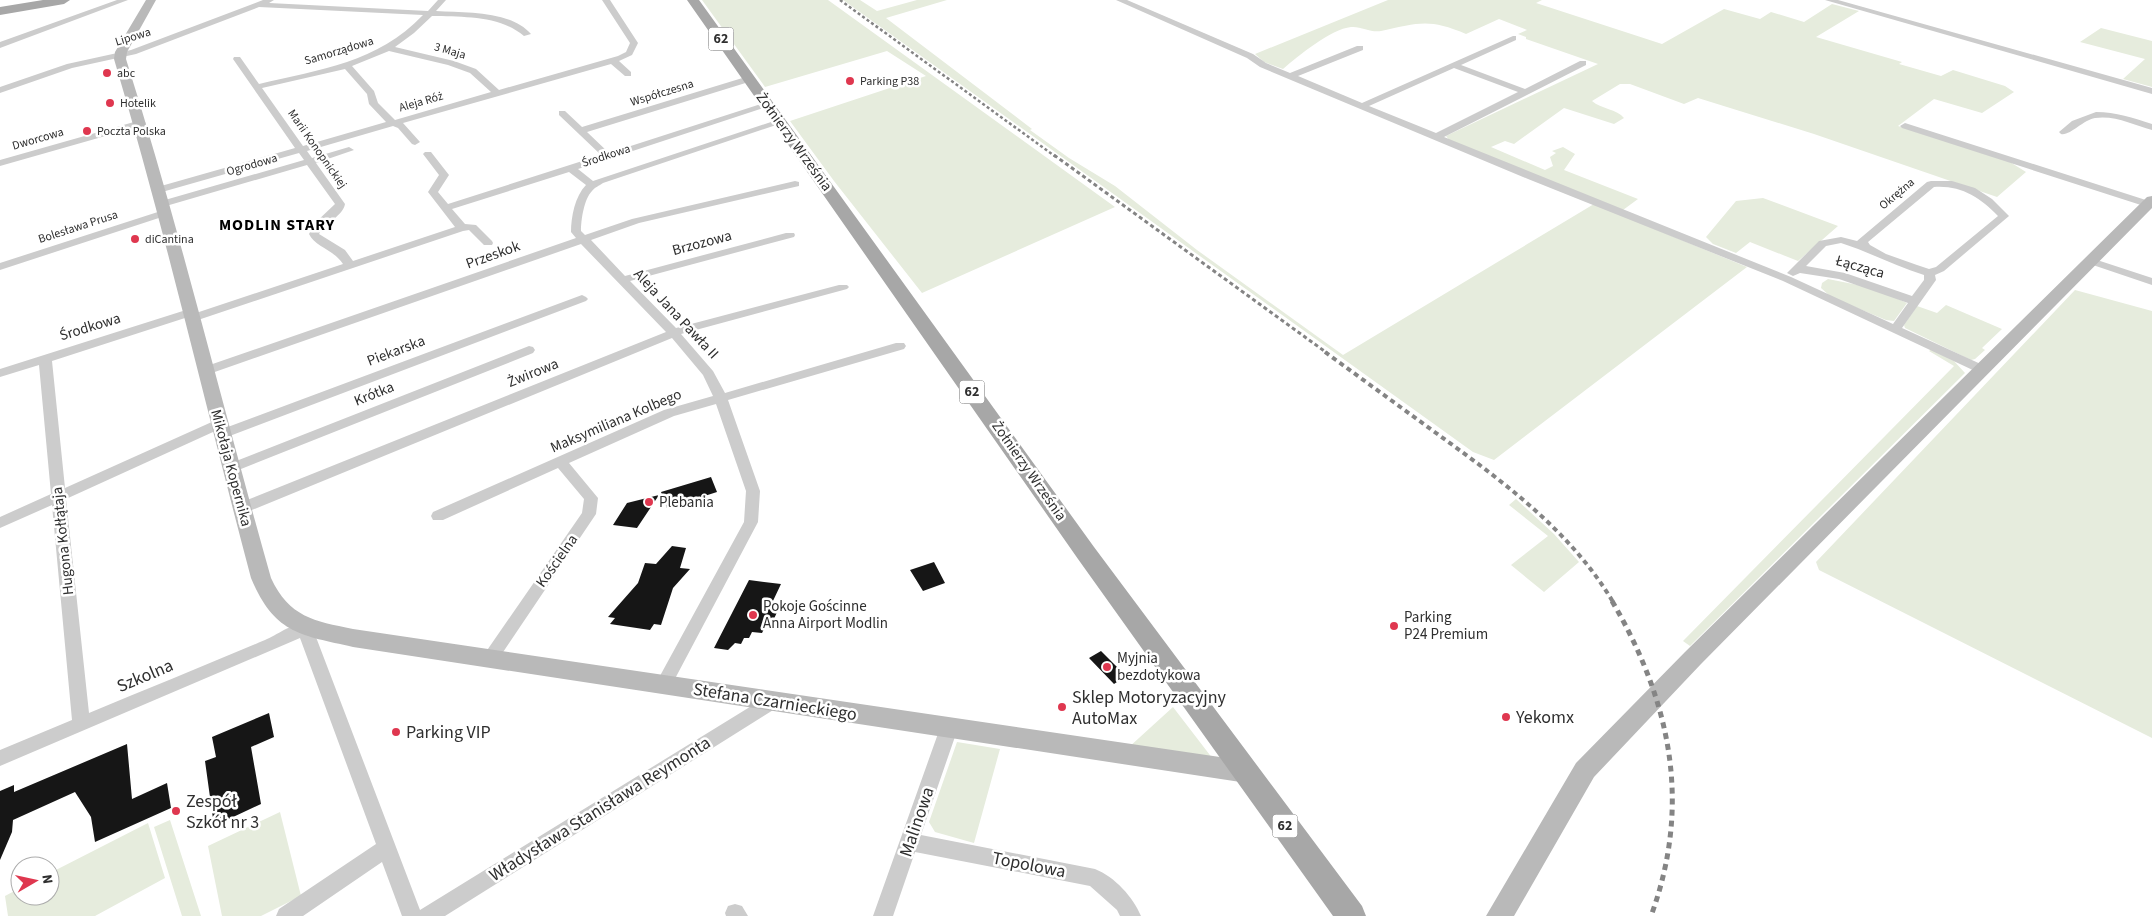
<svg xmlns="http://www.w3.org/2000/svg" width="2152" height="916" font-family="'Source Sans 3',sans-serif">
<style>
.green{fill:#e6ecdd}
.building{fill:#161616}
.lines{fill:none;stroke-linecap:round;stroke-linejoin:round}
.street{fill:#ccc;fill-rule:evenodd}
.secondary{fill:#b9b9b9;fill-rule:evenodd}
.primary{fill:#a7a7a7;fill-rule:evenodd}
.rail-far3{stroke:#848484;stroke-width:2.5;stroke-dasharray:3 2.5;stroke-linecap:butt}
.rail-far2{stroke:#848484;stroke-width:3;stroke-dasharray:4 3;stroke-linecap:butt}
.rail-far1{stroke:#848484;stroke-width:4;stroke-dasharray:5 4;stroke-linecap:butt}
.rail{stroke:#848484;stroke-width:5;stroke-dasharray:6 5;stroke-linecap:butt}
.poi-dot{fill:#df374f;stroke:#fff;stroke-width:2}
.labels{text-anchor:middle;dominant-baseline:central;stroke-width:5;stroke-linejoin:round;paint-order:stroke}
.far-street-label{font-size:12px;fill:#2f2f2f;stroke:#fff}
.far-poi-label{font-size:12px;fill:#2f2f2f;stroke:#fff;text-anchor:start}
.shield{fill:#fff;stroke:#6d6d6d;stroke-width:1}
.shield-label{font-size:14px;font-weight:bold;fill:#2f2f2f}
.street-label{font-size:15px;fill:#2f2f2f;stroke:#fff}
.poi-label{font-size:15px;fill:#2f2f2f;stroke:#fff;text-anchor:start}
.far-district-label{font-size:16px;font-weight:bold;letter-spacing:1px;fill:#000;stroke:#fff}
.near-street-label{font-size:18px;fill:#2f2f2f;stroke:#fff}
.near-poi-label{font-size:18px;fill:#2f2f2f;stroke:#fff;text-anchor:start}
</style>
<rect width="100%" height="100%" fill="#fff"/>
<!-- green -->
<path class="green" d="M702 0H828L1115 207 922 293 834 181 790 121 926 76 887 51 765 87Z
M843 0H860L877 11 917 0H947L886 18 1032 129 1030 130 1069 158 1115 186 1197 250 1343 355 1594 204 1747 267 1494 460 1473 452Z
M1388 0H1542L1536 3 1662 44 1724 9 1760 19 1771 12 1804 22 1832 4 1859 11 1816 37 1902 62 1899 64 1941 76 1953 70 2005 86 2014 92 1982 113 1934 99 1898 126 2010 162 2026 172 1997 197 1814 134 1698 98 1684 104 1630 84H1620L1592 101C1601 109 1617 109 1624 118L1614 124 1564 108 1514 144 1505 141 1491 147 1545 170 1553 166 1550 157 1556 153 1552 151 1563 147 1575 154 1564 170 1638 199 1623 210 1449 140 1446 136 1598 64 1526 39V37L1518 34 1527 30 1499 19 1466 34C1429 18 1418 23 1381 31 1371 33 1361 26 1351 27 1331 29 1298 56 1283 69L1264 62 1255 54Z
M2101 28 2152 41V87L2123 79 2145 59 2080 42Z
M1763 198 1838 226 1798 261 1750 242 1736 253 1713 244 1706 237 1736 201Z
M1828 279 1873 288 1907 303 1894 321 1886 320 1831 297 1821 288 1822 283Z
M2075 290 2152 311V738L1819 570 1816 562Z
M1946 305 2002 329 1982 348 1985 350 1975 359 1971 360 1905 328 1904 325 1917 306 1937 313Z
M1932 349 1954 361 1965 373 1690 646 1683 641 1954 366 1929 351Z
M1516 499 1554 534 1579 562 1544 592 1511 565 1548 536 1509 505Z
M1173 707 1216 763 1128 748Z
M957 742 1000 749 974 843 935 832 929 822Z
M280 812 301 896 261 916H222L208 846Z
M170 820 201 916H182L154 827Z
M148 823 165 878 95 916H8L5 896 20 888V896H50V873Z"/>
<!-- building -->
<path class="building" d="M711 477 717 492 667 508 661 492Z
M659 495 637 528 613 525 627 503Z
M672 546 686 548 680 568 690 569 673 588 661 625 654 624 650 630 610 624 615 618 608 617 638 583 645 563 656 564Z
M934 562 945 583 923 591 910 570Z
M749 580 781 584 772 603 781 604 770 627H765L762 633 752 632 749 638H744L741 644 735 643 728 650 714 648Z
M1101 651 1126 676 1114 684 1089 658Z
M269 713 274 737 251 747 261 804 214 826 205 761 216 757 212 737Z
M127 744 132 799 167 783 171 808 95 842 91 817 75 792 13 820 12 832 0 860V791L14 785V792Z"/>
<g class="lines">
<!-- street -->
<path class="street" d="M117 0H128L0 48V42Z
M263 0H274L269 3 428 11 438 0H446L436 11C466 13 509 10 531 34L524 36C499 15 463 17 432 16L414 33 395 47 454 61 476 69 499 90 618 56 626 52 630 43 602 0H610L638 43 632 55 619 61 631 72V76H625L611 64 403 123 420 142 415 145 412 144 398 128 393 126 307 151 312 158 349 147 354 150 316 163 345 204C343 216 325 223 319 234L345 250 353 261 455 227 428 192 439 175 423 154 425 152H431L449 175 438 192 448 204 601 155 559 115V111H565L582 127 749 76 752 77V81L587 132 609 153 764 103H770L772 105 578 169 593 181 777 120H783L785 122 603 183C599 186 595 187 592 191 584 199 581 220 581 231L585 235 632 219 795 181 799 182V186L639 223 591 240 625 276 786 233H794L795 235 794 237 630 281 676 328 839 285H847L849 287 847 289 681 334 713 371 725 393 896 343H904L906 346 904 349 728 400 760 491 758 522 669 690 663 692 657 690 655 685 744 522 746 491 716 404 674 416 569 463 598 498 596 514 495 664 489 666 483 664 481 659 582 513 584 499 558 468 443 520H433L431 516 433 512 664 410 713 396 703 375 672 338 247 512H237L235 508 237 504 666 332 581 244 209 374 205 375 199 371 201 368 576 238 571 232C571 217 575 196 586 185L569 172 452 209 465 224 476 225 492 241 493 243 492 245H484L469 230 463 231 195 321 191 322 185 318 52 361 65 488 214 421H224L226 424 224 427 66 499 89 713C147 689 206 665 265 640 278 635 297 619 311 624L420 910 766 697 772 695 778 697 780 702 778 707 445 916H402L382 862 303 916H276L279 909 376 844 300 638 0 766V750L72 720 52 505 0 528V517L51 494 39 365 0 377V369L186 310 190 309 196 313 343 264C333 249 315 247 309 234L315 223 335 204 307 165 166 206 162 207 157 204 158 202 304 160 299 153 162 192H154L153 190 154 188 295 148 233 59 234 57H240L259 84C321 69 377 63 423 15L259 7 136 54 72 68 0 93V87L67 64 131 50ZM389 51 448 65 470 73 491 92 395 120 378 103 374 91 352 66ZM345 69 367 94 369 104 386 122 303 146 262 88Z
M1116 0H1127L1253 54 1266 63 1290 73 1357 46H1363V50L1298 76 1362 103 1513 36H1516V40L1461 65 1525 89 1580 61H1586V65L1444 137 1791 277 1893 324 1908 303 1839 279 1800 273 1793 276 1787 273 1819 241 1841 237 1857 241 1927 182 1931 181H1952L1975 188 1992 199 2009 216 1944 271 1935 275 1936 280 1902 328 1985 366 1987 369 1985 372H1977L1783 281 1528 179 1260 67 1247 58ZM1454 68 1518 92 1436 133 1369 106ZM1934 187C1960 185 1980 197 1998 216L1936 267 1929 269 1917 265 1886 254 1870 245 1868 242ZM1841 243C1869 252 1895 266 1924 275V280L1912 296 1845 273 1806 266 1826 246Z
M1825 0H1838L2152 88V94Z
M2096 112C2116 112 2133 118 2152 124V130C2134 125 2115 115 2095 118 2083 120 2070 136 2061 134L2059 132 2072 121Z
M141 120 146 123 144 125 0 166V160Z
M1905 123 2152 202V206H2144L1902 128 1900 126Z
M164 210 169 213 168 215 0 270V263Z
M2091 258 2152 278V285L2087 263 2085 261Z
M582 295 586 297 588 299 586 301 227 437H217L215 434 217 431Z
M529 346 533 347 535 350 533 353 236 471H226L224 468 226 465Z
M949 721 955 723 958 728 921 835 1095 869C1115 877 1133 897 1141 916H1120L1117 910 1090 886 915 852 893 916H873L940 728 943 723Z
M735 904 742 906 748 916H726L725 913 728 906Z"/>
<!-- secondary -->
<path class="secondary" d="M146 0H156L127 52 126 59C180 230 222 405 271 578 289 617 314 621 353 629L1247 761 1256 765 1259 772 1256 779 1247 783 353 647C299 635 274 633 251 578 205 405 165 230 114 59L115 52Z
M2152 196V208L1701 664 1594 777 1514 916H1486L1576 763 1685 652 2147 197Z"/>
<!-- primary -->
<path class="primary" d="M43 0H70L64 4 0 15V7Z
M687 0H699L1094 547 1362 906 1366 916H1333L1078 559Z"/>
<!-- rail-far3 -->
<path class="rail-far3" d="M840 0 1056 157"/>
<!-- rail-far2 -->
<path class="rail-far2" d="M1054 155 1327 353"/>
<!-- rail-far1 -->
<path class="rail-far1" d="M1325 352C1362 379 1399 406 1436 433 1501 480 1571 531 1613 602"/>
<!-- rail -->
<path class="rail" d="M1612 601C1671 702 1692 804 1651 916"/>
</g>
<!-- markers -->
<g class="poi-dot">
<circle cx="107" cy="73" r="5"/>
<circle cx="850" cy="81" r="5"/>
<circle cx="110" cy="103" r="5"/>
<circle cx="87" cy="131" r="5"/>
<circle cx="135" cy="239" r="5"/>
<circle cx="649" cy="502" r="5"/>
<circle cx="753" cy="615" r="5"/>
<circle cx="1394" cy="626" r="5"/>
<circle cx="1107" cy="667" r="5"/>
<circle cx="1062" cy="707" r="5"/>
<circle cx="1506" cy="717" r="5"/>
<circle cx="396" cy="732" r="5"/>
<circle cx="176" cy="811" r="5"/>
</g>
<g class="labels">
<!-- far-street labels -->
<g class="far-street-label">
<text transform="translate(133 37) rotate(-17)">Lipowa</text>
<text transform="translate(339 51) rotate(-17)">Samorządowa</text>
<text transform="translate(450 51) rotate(16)">3 Maja</text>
<text transform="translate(662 93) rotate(-17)">Współczesna</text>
<text transform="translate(421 102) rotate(-16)">Aleja Róż</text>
<text transform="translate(38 139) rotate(-16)">Dworcowa</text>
<text transform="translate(317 149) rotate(55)">Marii Konopnickiej</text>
<text transform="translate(606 156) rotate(-18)">Środkowa</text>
<text transform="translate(252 165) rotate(-16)">Ogrodowa</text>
<text transform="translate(1897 194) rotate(-40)">Okrężna</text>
<text transform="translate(78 227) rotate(-18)">Bolesława Prusa</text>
</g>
<!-- far-poi labels -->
<g class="far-poi-label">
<text x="117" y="73">abc</text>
<text x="860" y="81">Parking P38</text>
<text x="120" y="103">Hotelik</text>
<text x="97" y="131">Poczta Polska</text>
<text x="145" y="239">diCantina</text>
</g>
<!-- shield labels -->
<g class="shield">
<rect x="708.5" y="27.5" width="25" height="23" rx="4"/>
<rect x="959.5" y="380.5" width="25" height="23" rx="4"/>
<rect x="1272.5" y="814.5" width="25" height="23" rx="4"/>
</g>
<g class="shield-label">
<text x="721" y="39">62</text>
<text x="972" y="392">62</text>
<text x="1285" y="826">62</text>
</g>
<!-- street labels -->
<g class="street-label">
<text transform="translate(794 142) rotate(54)">Żołnierzy Września</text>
<text transform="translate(702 243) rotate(-15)">Brzozowa</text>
<text transform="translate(493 255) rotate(-20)">Przeskok</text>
<text transform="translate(1860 267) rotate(16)">Łącząca</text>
<text transform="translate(676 314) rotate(47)">Aleja Jana Pawła II</text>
<text transform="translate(90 327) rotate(-17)">Środkowa</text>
<text transform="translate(396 351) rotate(-21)">Piekarska</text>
<text transform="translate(533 373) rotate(-22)">Żwirowa</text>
<text transform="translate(374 394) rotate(-22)">Krótka</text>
<text transform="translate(616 421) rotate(-23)">Maksymiliana Kolbego</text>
<text transform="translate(231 468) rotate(75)">Mikołaja Kopernika</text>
<text transform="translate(1029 471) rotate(55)">Żołnierzy Września</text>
<text transform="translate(63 541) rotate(-96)">Hugona Kołłątaja</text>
<text transform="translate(557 561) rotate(-55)">Kościelna</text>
</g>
<!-- poi labels -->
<g class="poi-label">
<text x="659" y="502">Plebania</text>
<text x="763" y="606">Pokoje Gościnne<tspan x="763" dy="17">Anna Airport Modlin</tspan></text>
<text x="1404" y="617">Parking<tspan x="1404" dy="17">P24 Premium</tspan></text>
<text x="1117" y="658">Myjnia<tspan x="1117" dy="17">bezdotykowa</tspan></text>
</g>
<!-- far-district labels -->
<g class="far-district-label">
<text x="277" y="225">MODLIN STARY</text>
</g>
<!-- near-street labels -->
<g class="near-street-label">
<text transform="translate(145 676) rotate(-23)">Szkolna</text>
<text transform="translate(775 702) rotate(9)">Stefana Czarnieckiego</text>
<text transform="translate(600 809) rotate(-32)">Władysława Stanisława Reymonta</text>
<text transform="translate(917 822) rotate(-71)">Malinowa</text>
<text transform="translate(1029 865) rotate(11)">Topolowa</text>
</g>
<!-- near-poi labels -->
<g class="near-poi-label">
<text x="1072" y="697">Sklep Motoryzacyjny<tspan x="1072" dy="21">AutoMax</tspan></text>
<text x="1516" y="717">Yekomx</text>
<text x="406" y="732">Parking VIP</text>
<text x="186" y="801">Zespół<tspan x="186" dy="21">Szkół nr 3</tspan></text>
</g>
</g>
<!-- north arrow -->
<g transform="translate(35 881) rotate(81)"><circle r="24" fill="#ffffff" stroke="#acacac"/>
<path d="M0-4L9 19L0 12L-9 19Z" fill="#df374f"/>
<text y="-8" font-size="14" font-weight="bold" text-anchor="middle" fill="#2f2f2f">N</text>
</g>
</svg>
